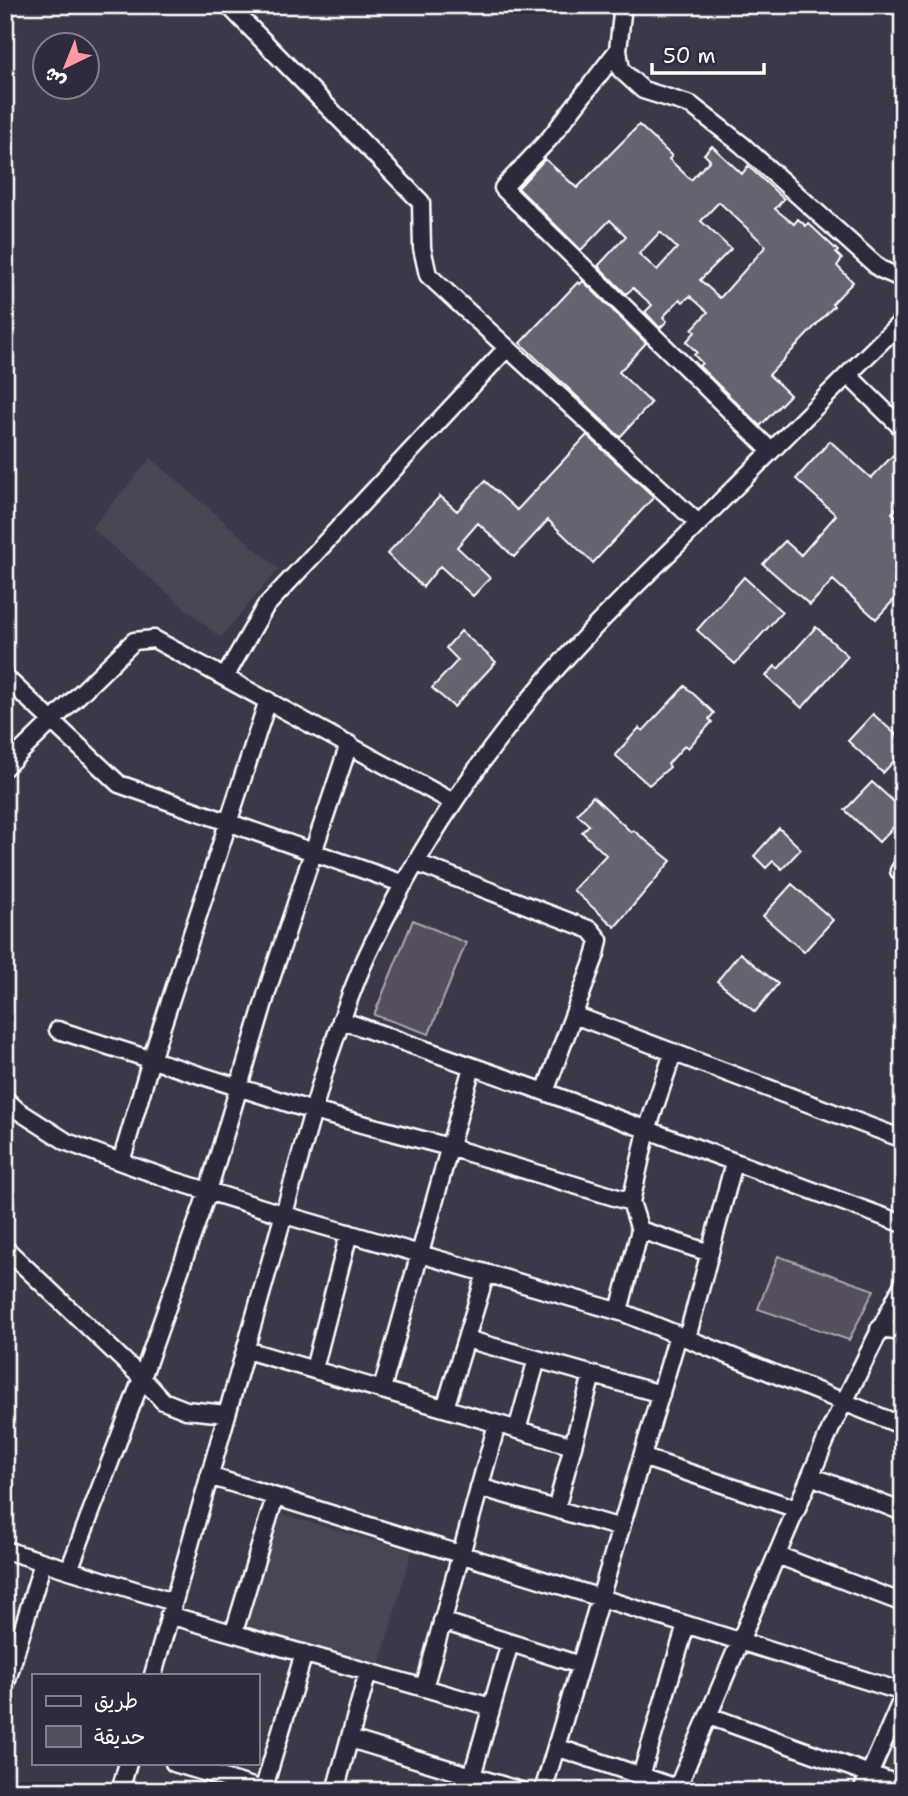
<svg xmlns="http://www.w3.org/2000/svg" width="908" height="1796" font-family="'Shantell Sans','Playpen Sans Arabic',sans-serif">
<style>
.built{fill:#494455}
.green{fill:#555060;stroke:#aaa8b0;stroke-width:2}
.building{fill:#666270;stroke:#fff;stroke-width:2;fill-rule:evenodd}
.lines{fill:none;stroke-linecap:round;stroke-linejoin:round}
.minor-casing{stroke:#fff;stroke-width:21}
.minor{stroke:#2f2a3d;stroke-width:16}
</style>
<rect width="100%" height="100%" fill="#3c3749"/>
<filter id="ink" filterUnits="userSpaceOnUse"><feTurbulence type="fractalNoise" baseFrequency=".0143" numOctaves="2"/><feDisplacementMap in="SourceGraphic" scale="14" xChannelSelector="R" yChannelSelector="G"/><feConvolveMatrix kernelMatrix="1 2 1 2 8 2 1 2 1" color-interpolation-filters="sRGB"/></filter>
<g filter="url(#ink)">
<!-- built -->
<path class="built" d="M151 458 279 569 220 638 91 528Z
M277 1513 412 1551 379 1666 244 1627Z"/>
<!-- green -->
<path class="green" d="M413 920 466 943 429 1034 374 1015Z
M778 1256 874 1290 849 1340 758 1309Z"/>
<!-- building -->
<path class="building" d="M639 125 672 156 669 159 691 180 710 160 704 154 712 146 742 174 748 166 784 199 775 209 794 224 798 219 806 226 808 223 838 251 836 253 842 259 837 266 853 282 832 304 834 306 769 375 790 395 760 426 699 366 702 363 694 355 697 352 686 342 695 332 692 329 708 312 690 296 683 302 680 299 663 317 667 321 660 328 645 312 652 305 633 288 626 294 598 266 626 236 610 220 581 250 518 188 545 159 577 188ZM719 202 766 246 720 298 700 280 731 249 701 221ZM660 232 677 248 657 270 639 254Z
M583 281 646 343 619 372 651 403 620 437 520 343 578 282 580 284Z
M587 435 654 497 593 563 548 520 514 557 478 523 457 547 490 578 473 596 440 566 423 587 387 554 440 496 457 511 485 481 517 510Z
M830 441 871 478 903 445V501L892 513 903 523V590L876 619 833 580 810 605 763 564 785 541 801 555 836 515 796 479Z
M744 577 782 612 735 664 697 630Z
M816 627 848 656 802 708 766 676 775 666 778 669Z
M461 631 496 662 454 707 432 688 458 660 446 648Z
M685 686 714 713 709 719 712 722 688 748 685 745 668 764 670 767 649 785 615 755 639 728 643 731Z
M873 714 903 741V751L883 773 848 741Z
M872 782 903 810V817L879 842 845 810Z
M593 796 631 832 633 830 671 861 615 927 573 890 606 855 582 832 589 825 577 814Z
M779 828 801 849 782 869 773 861 766 868 754 856Z
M792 884 833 920 804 952 763 916Z
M740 953 778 984 755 1012 717 981Z"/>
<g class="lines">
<defs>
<path id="minor" d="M228 5 421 202 422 248 428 275 698 523
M623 5 618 50 621 70 643 90 691 105 741 144 880 269 903 279
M618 50 550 138 503 188 771 451
M848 375 903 429
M5 677 119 784 404 884
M225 677 265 607 507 348
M5 767 134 641 154 639 453 802
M417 863 591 930 599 940 596 954 545 1092
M903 865 899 871 903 873
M574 1015 903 1139
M341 1020 545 1092 903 1224
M58 1030 313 1111 449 1147 631 1202
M5 1099 17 1110 67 1142 121 1162 172 1180 285 1215 624 1313 903 1426
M121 1162 151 1060 268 700
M640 1230 710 1253
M5 1248 142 1378 163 1401 186 1410 227 1414
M619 1311 640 1230 631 1202 647 1130 673 1053
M879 1329 903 1332
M687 1338 734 1163
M466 1339 661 1394
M246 1350 573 1446
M314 1369 349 1233
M382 1389 472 1067
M445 1408 486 1273
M517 1430 537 1359
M642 1457 797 1509
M209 1476 903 1692
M811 1476 903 1512
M479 1487 621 1528
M556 1509 592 1375
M5 1550 173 1602
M777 1555 903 1603
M69 1570 142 1378 208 1191 270 982 349 744
M169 1615 491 1707
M442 1621 580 1665
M234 1632 275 1497
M153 1675 327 1062C341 1022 354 981 373 943 411 864 460 788 514 719 565 653 626 595 685 537 757 465 830 392 903 320
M5 1687 43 1562
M424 1688 497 1424
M709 1716 903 1786
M350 1739 521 1791
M556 1747 677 1788
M174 1763 266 1791
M472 1776 510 1643
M641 1776 686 1625
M120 1791 128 1763
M263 1791 304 1653
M335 1791 368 1672
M543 1791 678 1335
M676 1791 831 1428 903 1284
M862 1791 903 1697"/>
</defs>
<!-- minor casing -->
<use href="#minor" class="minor-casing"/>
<!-- minor -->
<use href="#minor" class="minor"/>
</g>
</g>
<!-- margin -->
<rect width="908" height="1796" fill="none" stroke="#2f2a3d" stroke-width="28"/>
<rect x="14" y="14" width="880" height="1768" fill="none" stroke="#fff" stroke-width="2.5" filter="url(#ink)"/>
<!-- legend -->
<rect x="32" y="1674" width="228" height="91" fill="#2f2a3d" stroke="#827f8b" stroke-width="2"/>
<rect x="46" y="1696" width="35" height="10" fill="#2f2a3d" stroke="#827f8b" stroke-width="2"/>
<text x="94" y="1708" font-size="21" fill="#ffffff">طريق</text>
<rect x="46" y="1726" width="35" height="21" fill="#555060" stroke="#827f8b" stroke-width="2"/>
<text x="94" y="1744" font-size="21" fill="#ffffff">حديقة</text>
<!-- north arrow -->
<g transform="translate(66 66) rotate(223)"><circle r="33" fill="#2f2a3d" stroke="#827f8b" stroke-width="2"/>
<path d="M0-5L12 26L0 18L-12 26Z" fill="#ff9aa2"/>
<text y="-10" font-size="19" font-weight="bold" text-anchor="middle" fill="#ffffff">ش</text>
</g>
<!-- scale -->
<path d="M652 63v10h112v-10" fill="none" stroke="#ffffff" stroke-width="3.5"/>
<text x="663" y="63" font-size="21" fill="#ffffff" stroke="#2f2a3d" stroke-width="5" paint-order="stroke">50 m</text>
</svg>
